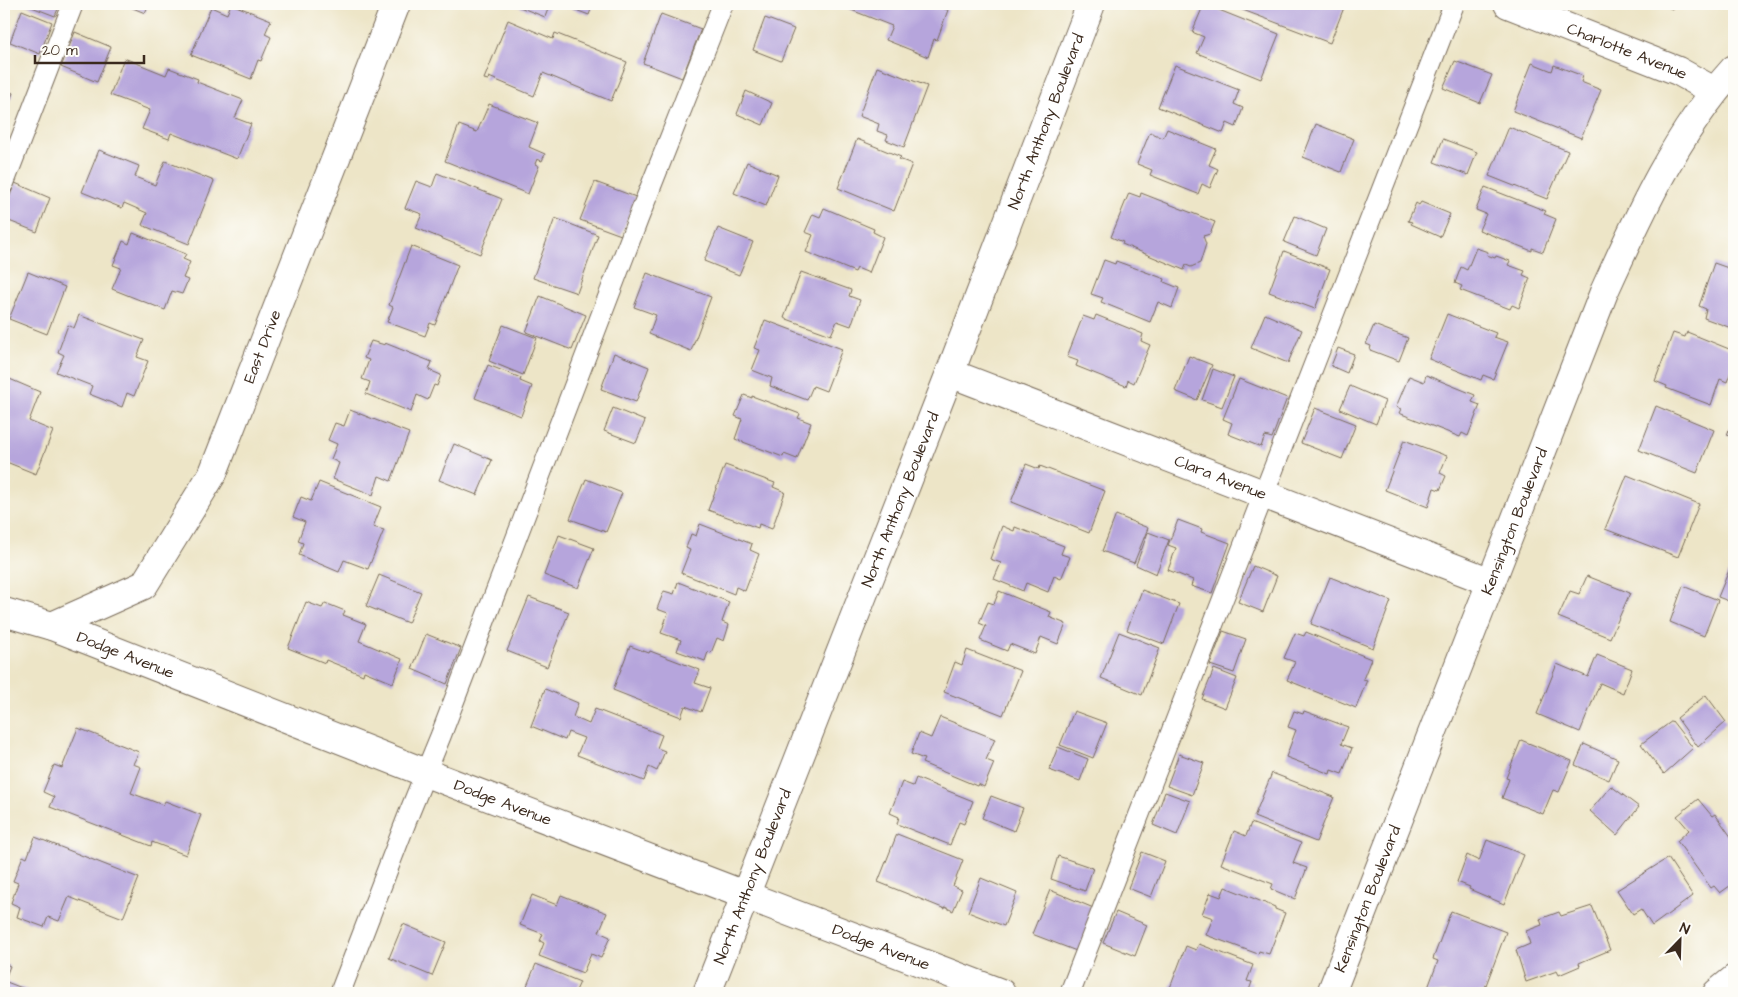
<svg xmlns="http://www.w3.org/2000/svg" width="1738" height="997" font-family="'Architects Daughter',sans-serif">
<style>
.building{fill:#b6a5dc}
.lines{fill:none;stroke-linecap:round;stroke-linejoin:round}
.service-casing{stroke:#796b59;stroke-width:22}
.minor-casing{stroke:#796b59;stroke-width:30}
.primary-casing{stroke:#796b59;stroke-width:30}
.service{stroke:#fff;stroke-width:20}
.minor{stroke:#fff;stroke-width:28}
.primary{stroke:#fff;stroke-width:28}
.labels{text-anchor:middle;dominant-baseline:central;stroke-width:4.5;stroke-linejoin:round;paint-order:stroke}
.street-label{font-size:16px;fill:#3b2a1e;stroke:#fdfcf7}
</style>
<rect width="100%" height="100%" fill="#fdfcf7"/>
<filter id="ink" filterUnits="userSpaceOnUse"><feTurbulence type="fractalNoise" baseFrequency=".02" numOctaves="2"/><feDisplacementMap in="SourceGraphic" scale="10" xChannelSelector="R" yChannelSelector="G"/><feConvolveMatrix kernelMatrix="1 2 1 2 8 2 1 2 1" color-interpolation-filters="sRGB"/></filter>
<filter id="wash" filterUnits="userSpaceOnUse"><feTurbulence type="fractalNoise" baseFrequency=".0096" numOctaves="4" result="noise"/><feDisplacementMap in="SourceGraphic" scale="20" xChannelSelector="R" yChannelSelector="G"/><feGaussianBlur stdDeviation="1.12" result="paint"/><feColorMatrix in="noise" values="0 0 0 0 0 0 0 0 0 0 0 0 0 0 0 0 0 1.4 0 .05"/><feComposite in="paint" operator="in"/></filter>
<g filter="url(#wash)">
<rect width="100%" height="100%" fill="#ede5c7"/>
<g id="blocks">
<!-- building -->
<path class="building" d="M24 4H60L55 16Z
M123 4H149L145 13Z
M231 4 271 20 265 34 271 37 261 61 258 60 251 79 191 55 211 7 227 14Z
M512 4H550L545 17Z
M560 4H593L589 15Z
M836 4H931L948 10 937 40 934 39 928 57 886 40 892 26Z
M1204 4 1279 34 1261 79 1197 53 1204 37 1192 32Z
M1227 4H1341L1345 5 1330 43Z
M1661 4H1684L1682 8 1674 5 1672 9Z
M22 10 52 22 40 54 10 42Z
M661 14 701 29 682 78 643 63Z
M765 18 794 29 781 61 753 50Z
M508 20 553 39 555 33 627 62 611 101 543 73 534 96 489 77 488 80 484 79Z
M75 32 111 47 97 82 61 67Z
M124 58 166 75 169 68 198 79 197 82 243 100 235 118 251 124 237 159 171 133 169 139 142 129 150 110 110 95Z
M1455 61 1492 75 1480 103 1443 88Z
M1532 63 1552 71 1554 65 1583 76 1581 82 1601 90 1581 138 1513 111Z
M1175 65 1239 90 1234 104 1243 108 1236 127 1227 123 1223 133 1158 107Z
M877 67 927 86 904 147 886 140 888 135 877 131 879 124 859 116Z
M4 89 13 93 4 115Z
M746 91 772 103 763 125 737 114Z
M489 104 538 123 529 147 545 154 542 161 537 159 535 164 539 166 528 194 445 161 459 125 477 132Z
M1316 124 1354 139 1341 172 1303 157Z
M1509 127 1568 151 1547 199 1489 176Z
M1167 129 1216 149 1209 165 1218 169 1210 188 1202 184 1198 194 1150 175 1152 170 1137 164 1150 132 1163 138Z
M857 139 901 157 899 159 912 164 894 211 838 188Z
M1443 139 1477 152 1468 175 1434 162Z
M99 150 139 166 135 177 155 185 165 161 214 181 189 244 142 225 147 213 124 203 122 208 82 192Z
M747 162 778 175 766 206 734 193Z
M437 173 502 199 480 254 416 228 422 214 405 208 416 181 432 187Z
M595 182 636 197 621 235 580 220Z
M15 183 50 198 37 232 4 219V210Z
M1485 187 1546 211 1544 214 1556 219 1543 252 1532 248V251L1479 230 1486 214 1476 210Z
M1129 193 1140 197 1141 193 1215 222 1210 234 1203 236 1206 244 1200 263 1191 267 1186 265 1184 270 1122 244 1123 242 1111 237Z
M1421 202 1450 214 1440 237 1411 224 1412 222 1408 221 1416 203 1419 205Z
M824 208 874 229 873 232 883 237 869 273 857 268 855 272 806 252 813 235 805 232 813 214 820 217Z
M1295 216 1326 229 1316 255 1284 242Z
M555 218 598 235 577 293 533 278Z
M718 228 753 242 739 275 704 261Z
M133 233 186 254 183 259 190 262 183 278 188 280 182 294 172 291 165 310 112 289 121 268 113 265 123 241 129 244Z
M411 246 458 265 435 325 430 323 425 336 387 322 393 307 389 305Z
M1476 248 1488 252 1487 255 1495 258 1496 256 1510 261 1508 265 1525 271 1523 275 1530 278 1519 308 1512 305 1510 309 1460 290 1462 286 1455 283 1461 267 1467 270Z
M1284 251 1330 269 1315 309 1269 292Z
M1104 260 1115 264 1116 261 1165 279 1164 282 1179 288 1172 308 1158 302 1150 322 1101 302 1103 298 1091 294Z
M1714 263 1734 270V329L1704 318 1706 309 1699 306Z
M28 272 65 287 47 334 9 319Z
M801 272 851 290 849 296 860 300 851 326 837 321 831 335 784 318Z
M647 273 711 297 691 351 649 334 656 315 634 307Z
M540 296 586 315 572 350 526 332Z
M1265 314 1302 330 1288 363 1251 348Z
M1447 314 1496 333 1494 337 1508 342 1493 379 1483 375 1481 380 1429 359Z
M79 315 144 340 137 357 148 361 134 396 127 393 122 407 89 394 92 386 56 372 64 355 58 352 68 325 74 328Z
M1096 315 1143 334 1141 341 1150 345 1134 383 1128 380 1126 386 1076 366 1078 361 1067 357 1083 316 1094 320Z
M765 320 842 349 826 391 813 386 807 400 770 386 772 378 752 370 760 350 754 348Z
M503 325 537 338 523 375 489 361Z
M1374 325 1408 338 1399 361 1370 350 1371 346 1366 344Z
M1687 332 1734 351V363L1727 382 1720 379 1711 405 1666 388 1667 386 1655 381 1673 333 1685 337Z
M371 341 385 345V343L432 362 429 370 441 375 437 386 434 385 428 400 417 395 411 412 366 394 370 382 362 379 369 360 364 358Z
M1338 348 1354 354 1347 373 1331 366Z
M614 353 649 367 636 402 601 389Z
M1189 356 1212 365 1197 400 1175 391Z
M488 365 521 378 520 381 532 386 521 416 475 398Z
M1213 369 1234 377 1222 407 1202 400Z
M1426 375 1475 395 1472 402 1480 405 1468 436 1462 433 1460 437 1399 413 1401 409 1396 407 1409 376 1424 382Z
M5 377 40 392 29 421 53 431 36 474 4 461Z
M1239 379 1287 398 1272 438 1265 436 1261 447 1228 434 1232 423 1223 419Z
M1350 386 1385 401 1376 424 1340 409Z
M744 395 752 398V396L800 414 798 418 811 423 797 459 784 454 783 457 735 439 742 419 735 416Z
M1656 406 1714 430 1697 473 1639 450Z
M613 408 645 421 636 443 604 431Z
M1315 408 1356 424 1342 459 1301 443Z
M350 410 409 433 391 481 379 476 373 495 333 479 339 463 331 459 337 444 328 440 335 423 344 426Z
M1734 416V437L1727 435Z
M1404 440 1447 456 1440 473 1446 476 1440 490 1434 488 1428 507 1385 490Z
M454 444 492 460 477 495 439 480Z
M1026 464 1039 469 1040 466 1105 491 1089 533 1011 502Z
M725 465 775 483 773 487 785 492 772 529 759 524 758 528 708 510Z
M1627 475 1699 504 1678 557 1605 529Z
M586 479 622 493 606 532 570 519Z
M319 482 381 507 373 527 384 530 368 569 344 560 339 572 299 555 303 543 298 541 305 522 293 517 301 497 311 501Z
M1116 515 1148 528 1134 563 1102 551Z
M1178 520 1202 529 1201 532 1230 543 1212 593 1191 586 1193 580 1168 570 1176 548 1168 545Z
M700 524 752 544 750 550 759 554 745 591 736 587 734 594 681 573 690 550 686 548 691 534 696 536Z
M1002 526 1014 531 1015 527 1064 546 1061 554 1070 557 1061 579 1054 576 1048 592 1026 583 1023 591 994 579 1001 563 990 559Z
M1148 532 1169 540 1156 574 1136 565Z
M559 535 594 548 578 588 544 575Z
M1734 558V603L1718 597Z
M1253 566 1277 576 1263 612 1238 602Z
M379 575 421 592 408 623 366 606Z
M1587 576 1630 593 1610 638 1558 617 1570 591 1579 594Z
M1330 577 1391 601 1373 648 1311 624Z
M678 582 729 602 722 622 729 625 724 641 717 638 711 653 708 652 705 661 677 651 681 640 661 633 668 613 657 609 664 591 674 594Z
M1683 586 1718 600 1704 636 1670 622Z
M1142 590 1179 604 1164 644 1127 630Z
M999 591 1051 612 1049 617 1066 624 1058 644 1041 637 1035 654 1010 644 1007 651 980 640 986 626 979 623 988 602 994 604Z
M529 597 569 612 547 667 507 651Z
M306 602 322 608 325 603 345 611 343 615 366 624 359 641 402 659 393 683 364 671 363 675 326 660 325 663 288 648Z
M1223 631 1246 639 1234 673 1210 665Z
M1119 632 1160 648 1142 695 1101 678Z
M1306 632 1371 659 1363 679 1367 680 1356 708 1287 680 1295 662 1284 658 1295 633 1304 636Z
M426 634 461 648 447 684 412 669Z
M630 646 649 653 650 651 700 670 695 683 710 688 701 712 685 706 681 717 613 690Z
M967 650 1021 671 1003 715 944 692 955 662 962 665Z
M1597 655 1632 669 1623 693 1600 683 1580 732 1537 714 1557 664 1588 677Z
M1214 669 1237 678 1225 708 1202 699Z
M545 689 578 703 573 717 589 724 595 709 662 735 657 748 665 751 657 771 649 767 644 781 577 755 584 738 568 732 565 740 531 726Z
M1706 695 1726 722 1698 747 1677 718Z
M1074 711 1107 723 1093 758 1060 745Z
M1294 711 1303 714 1304 711 1348 727 1341 744 1352 748 1342 774 1331 770 1330 774 1286 757 1296 730 1288 727Z
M940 717 995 739 986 760 994 763 984 787 978 784 977 786 922 763 924 759 911 754 919 733 931 738Z
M1672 721 1693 748 1664 774 1641 744Z
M78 728 139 752 133 764 141 767 131 793 163 805 165 801 201 815 186 855 152 842 151 846 50 807 54 797 43 792 54 765 62 768Z
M1521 740 1572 761 1559 792 1553 790 1543 814 1502 798 1509 779 1506 778Z
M1584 744 1618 759 1609 780 1575 765Z
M1058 747 1088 759 1080 781 1049 770Z
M1179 754 1204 763 1192 795 1167 786Z
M1272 773 1334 797 1316 842 1254 817Z
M916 778 973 801 964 824 959 822 950 845 897 824 899 817 890 813 902 782 913 786Z
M1611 786 1639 807 1617 835 1590 811Z
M1165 792 1190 801 1177 835 1153 825Z
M991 796 1023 808 1014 831 982 818Z
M1698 799 1712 816 1715 814 1734 841V883L1720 893 1714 886 1711 888 1677 841 1689 830 1677 816Z
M1251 823 1301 843 1293 863 1307 868 1295 899 1271 889 1273 884 1221 864 1234 831 1246 836Z
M897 834 963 860 953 886 962 890 953 911 945 907V909L878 882Z
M35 837 139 878 123 918 69 897 59 921 48 917 44 927 17 917 20 907 11 903 18 883 13 881 23 856 27 858Z
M1487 840 1524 855 1504 904 1469 889 1470 887 1457 882 1467 855 1479 861Z
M1142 852 1165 861 1151 897 1128 888Z
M1058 856 1093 868 1085 891 1051 879Z
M1668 858 1693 896 1652 926 1641 909 1633 914 1617 890Z
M981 878 1017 893 1004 926 968 912Z
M1225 887 1275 907V909L1285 913 1269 954 1259 951 1258 954 1206 935 1213 918 1202 914 1210 893 1221 897Z
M1050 890 1096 909 1079 952 1032 934Z
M532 895 557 905 561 895 607 913 599 932 610 937 601 958 591 954 583 973 539 956 544 943 540 941 543 934 520 925Z
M1592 906 1610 950 1579 963 1580 966 1559 975 1557 971 1526 982 1516 950 1530 944 1526 931 1542 925 1540 919 1559 912 1561 916Z
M1451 911 1506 932 1483 993H1426L1438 961 1433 959Z
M1116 912 1147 925 1135 956 1103 943Z
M403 924 446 942 432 976 389 958Z
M1199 944 1253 965 1247 981 1252 982 1248 993H1168L1186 946 1196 950Z
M4 963 10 966 4 981 35 993H4Z
M536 964 580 982 575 993H524Z"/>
</g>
</g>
<g filter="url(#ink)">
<use href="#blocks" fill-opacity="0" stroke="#796b59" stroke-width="1"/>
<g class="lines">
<defs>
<path id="service" d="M4 183 73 4
M340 993 410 811 441 735 638 219 723 4
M1070 993 1454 4"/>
<g id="minor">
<path id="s1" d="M1508 4 1678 71 1714 91"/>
<path id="s2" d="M950 373 1491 582"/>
<path id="s3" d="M4 612 52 626 426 773 1001 993"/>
<path id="s4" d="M52 626 144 585 213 473 396 4"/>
<path id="s5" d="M1331 993 1604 292C1639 215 1676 133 1734 69"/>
<path d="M1717 993 1734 979"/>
</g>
<g id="primary">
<path id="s6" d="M707 993 950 373 1091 4"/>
</g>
</defs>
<!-- service casing -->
<use href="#service" class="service-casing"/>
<!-- minor casing -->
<use href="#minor" class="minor-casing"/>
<!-- primary casing -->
<use href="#primary" class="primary-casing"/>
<!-- service -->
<use href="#service" class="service"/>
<!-- minor -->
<use href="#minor" class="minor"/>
<!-- primary -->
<use href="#primary" class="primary"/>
</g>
</g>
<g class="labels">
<!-- street labels -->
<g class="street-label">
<text stroke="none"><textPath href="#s1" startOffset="128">Charlotte Avenue</textPath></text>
<text stroke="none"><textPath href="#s6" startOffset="935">North Anthony Boulevard</textPath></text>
<text stroke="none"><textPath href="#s4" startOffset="368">East Drive</textPath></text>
<text stroke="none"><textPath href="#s2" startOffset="290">Clara Avenue</textPath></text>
<text stroke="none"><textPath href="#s6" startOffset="530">North Anthony Boulevard</textPath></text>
<text stroke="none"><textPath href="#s5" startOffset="506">Kensington Boulevard</textPath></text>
<text stroke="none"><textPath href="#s3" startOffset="129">Dodge Avenue</textPath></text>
<text stroke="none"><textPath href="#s3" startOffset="534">Dodge Avenue</textPath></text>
<text stroke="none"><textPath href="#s6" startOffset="125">North Anthony Boulevard</textPath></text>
<text stroke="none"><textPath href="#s5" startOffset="101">Kensington Boulevard</textPath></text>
<text stroke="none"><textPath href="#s3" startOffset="939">Dodge Avenue</textPath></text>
</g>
</g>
<!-- margin -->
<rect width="1738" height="997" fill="none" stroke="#fdfcf7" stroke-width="20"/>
<!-- north arrow -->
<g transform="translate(1680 940) rotate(23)" stroke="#fdfcf7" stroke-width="4" paint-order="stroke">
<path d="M0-4L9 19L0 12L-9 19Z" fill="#3b2a1e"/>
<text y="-8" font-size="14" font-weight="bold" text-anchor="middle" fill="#3b2a1e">N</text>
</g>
<!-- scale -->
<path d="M35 55v8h109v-8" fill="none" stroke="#3b2a1e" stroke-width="2.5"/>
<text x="42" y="55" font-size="15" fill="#3b2a1e" stroke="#fdfcf7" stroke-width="4" paint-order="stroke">20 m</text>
</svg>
